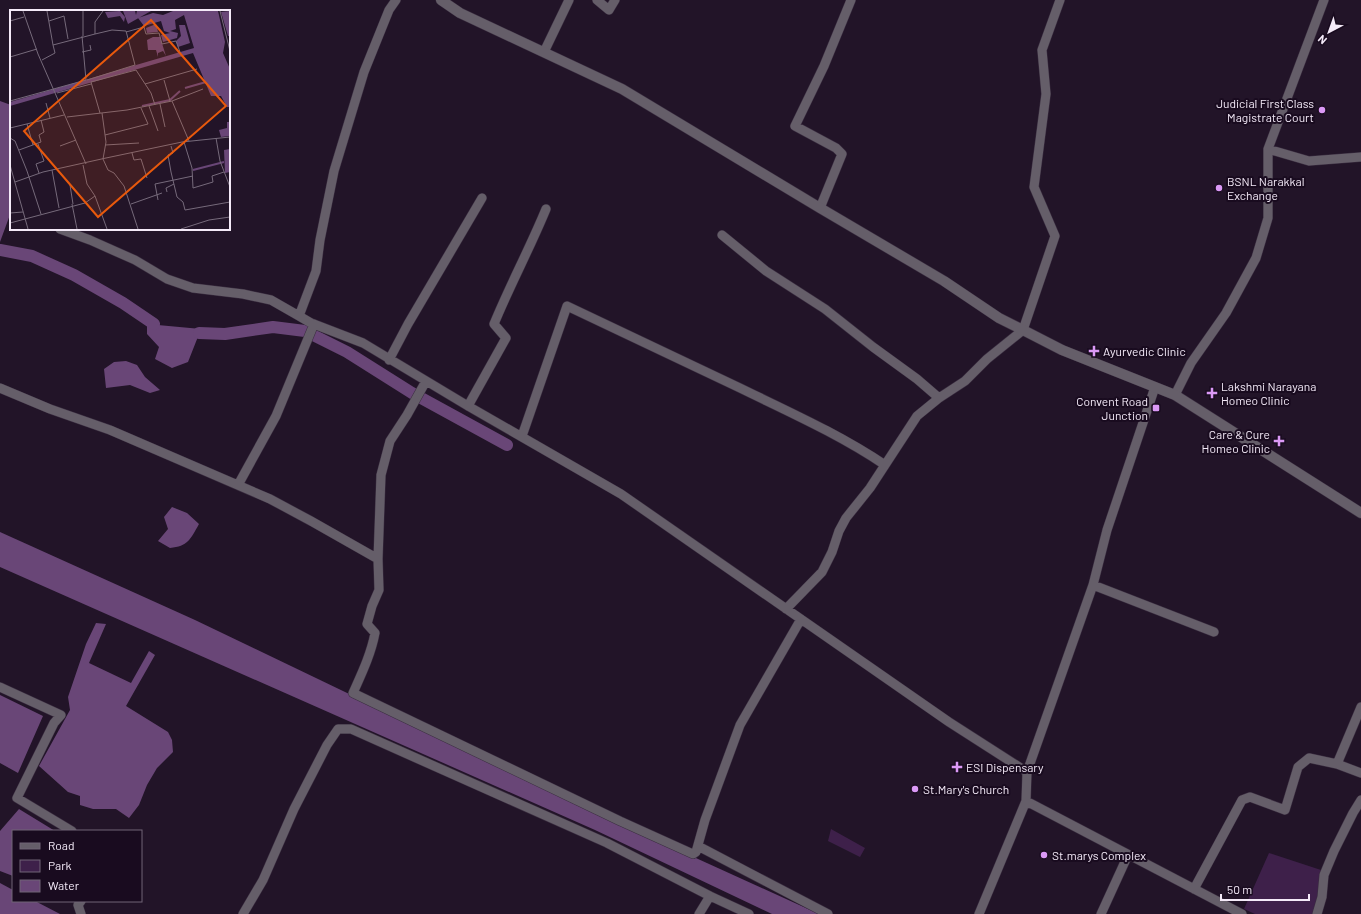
<svg xmlns="http://www.w3.org/2000/svg" width="1361" height="914" font-family="Barlow,sans-serif">
<style>
.green{fill:#3e204a}
.water{fill:#694677}
.lines{fill:none;stroke-linecap:round;stroke-linejoin:round}
.canal{stroke:#694677;stroke-width:12}
.minor-casing{stroke:#3b2e41;stroke-width:10}
.tertiary-casing{stroke:#3b2e41;stroke-width:11}
.minor{stroke:#655e69;stroke-width:9}
.tertiary{stroke:#655e69;stroke-width:10}
.poi-dot{fill:#db99f6;stroke:#190b1f;stroke-width:1.5}
.labels{text-anchor:middle;dominant-baseline:central;stroke-width:4;stroke-linejoin:round;paint-order:stroke}
.poi-label{font-size:12px;fill:#f4eaf8;stroke:#190b1f;text-anchor:start}
.inset-river{fill:none;stroke:#694677;stroke-width:2}
.inset-road{fill:none;stroke:#766a7b;stroke-width:1}
.view{fill:#e8590c;fill-opacity:0.15;stroke:#e8590c;stroke-width:2}
.inset-edge{fill:none;stroke:#f4eaf8;stroke-width:2}
</style>
<rect width="100%" height="100%" fill="#221428"/>
<!-- green -->
<path class="green" d="M831 829 865 848 860 857 828 841Z
M1269 853 1321 870 1315 914H1255L1244 909Z"/>
<!-- water -->
<path class="water" d="M0 101 11 105V212L0 242Z
M147 324 201 329 188 362 172 368 155 359 159 347 147 334Z
M126 361 137 365 145 377 160 390 150 393 130 385 106 388 104 369 114 362Z
M172 507 187 513 199 524C190 540 188 546 170 548L158 541 168 529 164 517Z
M0 532 195 620 597 813 819 914H772L595 830 0 567Z
M96 623 106 624 89 663 131 683 149 651 155 655 126 706 168 732 172 740 173 752 157 768 147 785 139 805 129 818 116 809H93L80 805V796L68 792 39 766 70 710 68 697 86 644Z
M0 695 43 716 18 773 0 763Z
M19 809 55 831H13V876L0 871V831Z
M0 883 13 890V901H35L60 914H0Z"/>
<g class="lines">
<!-- canal -->
<path class="canal" d="M0 250 32 256 74 275 123 303 154 324
M199 333 225 334 273 327 305 331 347 352 412 393 507 445"/>
<defs>
<path id="minor" d="M396 0 389 10 364 72 334 171 320 240 316 271 299 316 311 323 363 343 468 406 621 494 949 722 1027 772
M597 0 609 10 615 0
M544 52 569 0
M1268 149 1309 161 1361 157
M820 208 842 154 836 148 795 126 824 66 851 0
M60 229 90 240 135 260 167 279 193 288 243 294 271 300 299 316
M722 235 766 271 825 309 873 347 917 379 939 398
M389 360 408 324 482 198
M426 381 407 415 390 441 381 475 378 559 379 590 372 606 367 624 375 633C371 654 362 673 353 693L620 821 693 854 696 852 705 820 740 725 801 619
M0 388 50 409 110 430 270 499 311 521 378 559
M1175 395 1191 363 1226 313 1256 258 1268 218V149L1324 0
M468 406 506 338 494 324C510 285 530 248 546 209
M522 436 567 306C625 333 682 361 740 388 789 412 839 434 885 465
M238 485 276 416 314 324
M1093 585 1214 632
M786 609 822 572 832 552 839 531 846 518 870 488 917 416 939 398 965 381 987 359 1023 330 1055 236 1034 187 1046 94 1042 50 1060 0
M0 687 61 715 54 723 17 798 72 831
M1337 764 1361 707
M1026 801 1242 914
M698 846 828 914
M1194 889 1242 800 1250 797 1285 810 1298 767 1309 758 1337 764 1361 773
M81 901 78 905 81 914
M243 914 263 880 294 809 327 745 338 729H351L607 843 710 896
M699 914 710 896 749 914
M979 914 1026 801 1027 772 1093 585 1107 530 1155 387
M1101 914 1128 855
M1317 914 1322 897 1324 875 1334 851 1353 813 1361 800"/>
<path id="tertiary" d="M441 0 460 13 622 89 820 208 944 281 999 318 1023 330 1062 350 1175 395 1361 513"/>
</defs>
<!-- minor casing -->
<use href="#minor" class="minor-casing"/>
<!-- tertiary casing -->
<use href="#tertiary" class="tertiary-casing"/>
<!-- minor -->
<use href="#minor" class="minor"/>
<!-- tertiary -->
<use href="#tertiary" class="tertiary"/>
</g>
<!-- markers -->
<g class="poi-dot">
<circle cx="1322" cy="110" r="4"/>
<circle cx="1219" cy="188" r="4"/>
<path d="M1092 345h4v4h4v4h-4v4h-4v-4h-4v-4h4z"/>
<path d="M1210 387h4v4h4v4h-4v4h-4v-4h-4v-4h4z"/>
<rect x="1152" y="404" width="8" height="8" rx="2"/>
<path d="M1277 435h4v4h4v4h-4v4h-4v-4h-4v-4h4z"/>
<path d="M955 761h4v4h4v4h-4v4h-4v-4h-4v-4h4z"/>
<circle cx="915" cy="789" r="4"/>
<circle cx="1044" cy="855" r="4"/>
</g>
<g class="labels">
<!-- poi labels -->
<g class="poi-label">
<text x="1314" y="103" text-anchor="end">Judicial First Class<tspan x="1314" dy="14">Magistrate Court</tspan></text>
<text x="1227" y="181">BSNL Narakkal<tspan x="1227" dy="14">Exchange</tspan></text>
<text x="1103" y="351">Ayurvedic Clinic</text>
<text x="1221" y="386">Lakshmi Narayana<tspan x="1221" dy="14">Homeo Clinic</tspan></text>
<text x="1148" y="401" text-anchor="end">Convent Road<tspan x="1148" dy="14">Junction</tspan></text>
<text x="1270" y="434" text-anchor="end">Care &amp; Cure<tspan x="1270" dy="14">Homeo Clinic</tspan></text>
<text x="966" y="767">ESI Dispensary</text>
<text x="923" y="789">St.Mary's Church</text>
<text x="1052" y="855">St.marys Complex</text>
</g>
</g>
<!-- overview -->
<g transform="translate(10 10)">
<rect width="220" height="220" fill="#221428"/>
<path d="M110 1 115 7 114 12 110 6 98 8 95 2ZM113 1H125L126 5 127 1H141L118 14ZM163 1H208L215 32 213 43 220 59V97H217L211 86H201L183 43 0 96V92L184 38 174 5 165 10 166 19 160 21 168 23 167 28 153 32 151 25 160 23 154 21 151 11 134 16 128 8 143 3 153 5ZM220 1V26H218L211 2ZM146 14 148 22 137 23 136 18ZM169 15H175L180 33 168 37 166 31 171 26ZM143 27H150L156 46 153 41 148 43V47L146 40H138L137 30ZM217 112H220V126L211 127 209 120 217 118ZM220 139V162L215 163 214 140Z" fill="#694677"/>
<path class="inset-river" d="M175 78 196 72M132 96 160 90 170 81M183 160 214 152"/>
<path class="inset-road" d="M13 1 28 44 76 154M37 1 43 35M210 1 220 41M0 11 14 7M39 11 54 6 58 29M116 22 134 17 136 24 149 23 152 34 166 31 170 42M73 26V1M72 42 81 40 80 35M0 47 27 39M32 50 45 43 43 35 85 24V12L93 1M77 70 125 55 116 21 102 20 85 24M154 70 160 91M135 74 187 59M47 83 81 74M0 91 76 70 72 26M162 91 193 79M36 93 40 108M150 94 155 117M139 96 148 121M90 103 81 72 126 60 141 83 145 95M92 103 96 132 93 149 98 160 104 163 114 176 128 219M57 107 117 100 162 91 179 131M17 114 23 135M0 118 54 105M95 125 138 114 131 98M0 128 5 131 17 161 31 204M206 128 210 151 220 177M174 132 182 158 183 178 203 172 202 166 214 162M28 134 34 151 26 154 29 163M95 135 129 133M50 136 66 130M161 136 163 143 158 145 161 162 167 187 173 192 175 200 220 192M9 140 31 132 29 125 34 122 31 110M122 143 124 150 131 149 137 168M0 155 18 219M73 155 77 174 85 186 97 219M42 160 49 198M5 172 33 162 96 148 172 132 220 127M60 175 63 194M157 182 156 178 164 174M148 190 145 174 183 166M62 194 67 219M121 194 152 183M0 203 13 202M15 209 75 193 85 186M0 213 15 209M171 219 199 210 220 207"/>
<path class="view" d="M141 10 216 96 88 207 14 121Z"/>
<rect width="220" height="220" class="inset-edge"/>
</g>
<!-- legend -->
<rect x="12" y="830" width="130" height="72" fill="#190b1f" stroke="#716476"/>
<rect x="20" y="843" width="20" height="6" fill="#655e69" stroke="#716476"/>
<text x="48" y="850" font-size="12" fill="#f4eaf8">Road</text>
<rect x="20" y="860" width="20" height="12" fill="#3e204a" stroke="#716476"/>
<text x="48" y="870" font-size="12" fill="#f4eaf8">Park</text>
<rect x="20" y="880" width="20" height="12" fill="#694677" stroke="#716476"/>
<text x="48" y="890" font-size="12" fill="#f4eaf8">Water</text>
<!-- north arrow -->
<g transform="translate(1329 32) rotate(221)" stroke="#190b1f" stroke-width="3" paint-order="stroke">
<path d="M0-3L7 15L0 10L-7 15Z" fill="#f4eaf8"/>
<text y="-6" font-size="11" font-weight="bold" text-anchor="middle" fill="#f4eaf8">N</text>
</g>
<!-- scale -->
<path d="M1221 894v6h88v-6" fill="none" stroke="#f4eaf8" stroke-width="2"/>
<text x="1227" y="894" font-size="12" fill="#f4eaf8" stroke="#190b1f" stroke-width="3" paint-order="stroke">50 m</text>
</svg>
